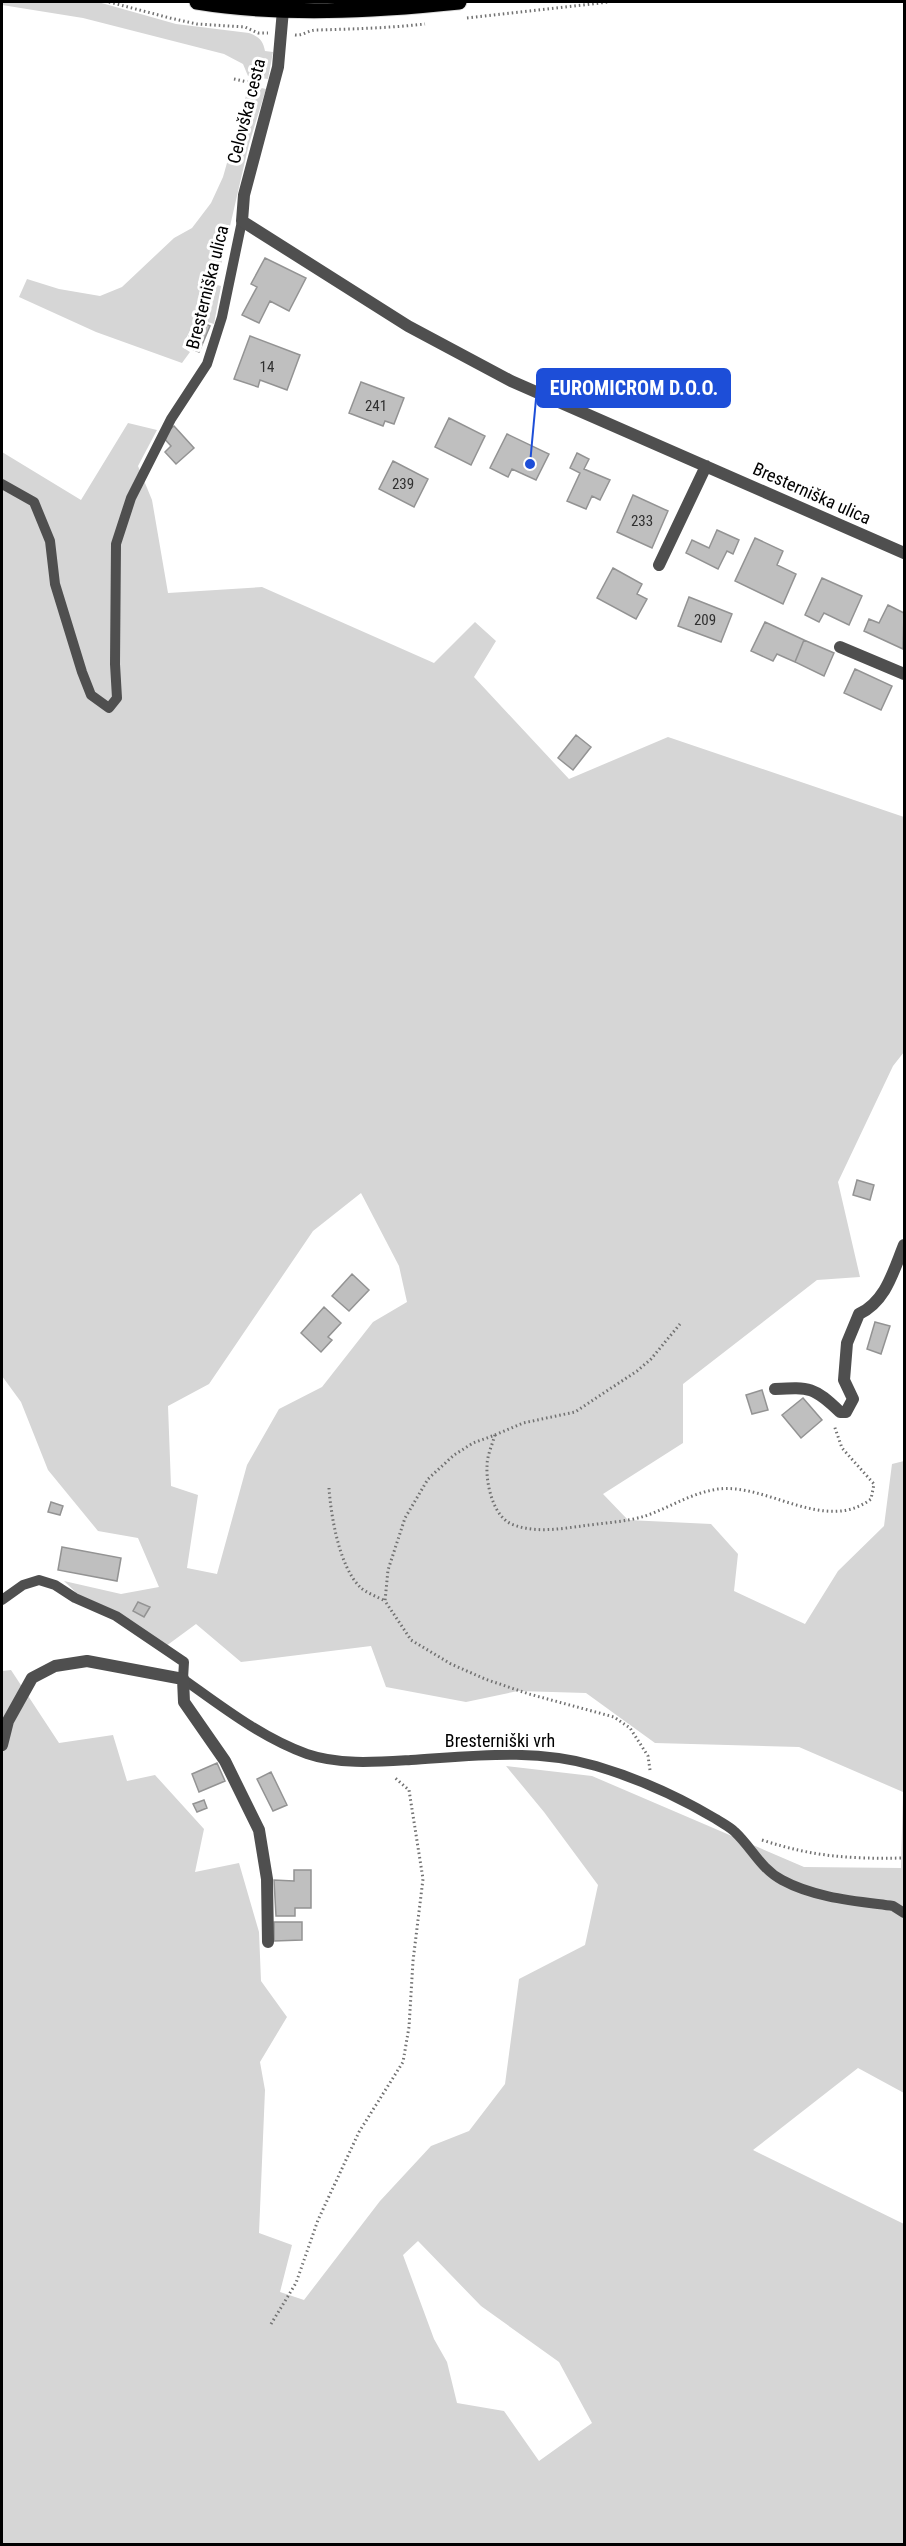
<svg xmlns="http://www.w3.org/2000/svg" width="906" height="2546" font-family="'Roboto Condensed',sans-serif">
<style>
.green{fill:#d6d6d6;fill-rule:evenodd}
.building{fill:#bfbfbf;stroke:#939393;stroke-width:1.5}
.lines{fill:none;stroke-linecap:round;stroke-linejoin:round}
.primary-casing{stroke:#dbdbdb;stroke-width:17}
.path{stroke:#717171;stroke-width:3;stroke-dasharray:1.5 3;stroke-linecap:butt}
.service{stroke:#4f4f4f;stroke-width:10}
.minor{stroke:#4f4f4f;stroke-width:12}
.primary{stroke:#000;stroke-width:15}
.labels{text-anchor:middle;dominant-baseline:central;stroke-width:6;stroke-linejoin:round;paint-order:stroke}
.number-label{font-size:15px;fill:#303030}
.street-label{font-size:18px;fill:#000;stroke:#fff}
.leader{fill:none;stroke:#1d4ed8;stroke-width:2}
.callout-dot{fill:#1d4ed8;stroke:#fff;stroke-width:2}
.callout{fill:#1d4ed8;stroke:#1d4ed8;stroke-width:2}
.callout-label{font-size:20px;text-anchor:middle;font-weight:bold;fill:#fff}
</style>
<rect width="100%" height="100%" fill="#fff"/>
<!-- green -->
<path class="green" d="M2 2H98L176 24 249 33C259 37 263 40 265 51L273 52 268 79 248 76 243 64 224 54 83 18 2 5Z
M249 85 266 89 249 144 221 265 211 264 206 282 221 286 214 324 196 318 182 347 190 352 182 363 96 332 19 297 27 279 59 289 100 296 122 287 174 238 192 228 211 203 223 177Z
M128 423 157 430 138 466 152 500 168 593 262 587 434 663 475 622 496 641 474 677 569 779 668 737 904 817V1052L893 1066 838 1182 860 1277 817 1280 683 1384V1443L603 1494 628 1520 711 1524 738 1554 734 1591 805 1624 838 1571 884 1526 892 1464 904 1461V2093L858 2068 753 2150 904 2224V2544H2V1671L11 1670 59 1743 113 1735 127 1781 155 1775 204 1829 195 1872 239 1863 259 1932 261 1981 287 2017 260 2062 265 2090 259 2233 292 2245 280 2292 304 2300 380 2201 431 2146 469 2131 505 2084 519 1979 585 1945 598 1885 544 1812 506 1766 592 1776 804 1867 901 1868 903 1792 799 1747 655 1743 586 1693 518 1691 466 1702 386 1687 371 1646 241 1662 196 1624 162 1649 88 1604 64 1581 121 1594 159 1587 138 1538 98 1531 48 1470 21 1402 2 1376V452L81 500ZM361 1193 399 1266 407 1302 373 1322 322 1387 279 1409 247 1465 217 1574 187 1568 198 1495 171 1486 168 1406 209 1384 313 1231ZM418 2241 481 2306 559 2362 592 2423 539 2461 504 2411 457 2403 447 2362 434 2339 403 2255Z"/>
<!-- building -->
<path class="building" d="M265 258 306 278 289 311 270 301 259 323 242 315 257 287 251 284Z
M196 320 210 326 199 352 185 346Z
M250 336 300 355 287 390 260 380 258 387 234 379Z
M361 382 404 398 394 424 385 421 383 426 349 413Z
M449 418 485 436 471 465 435 447Z
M174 426 194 448 176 464 165 452 171 446 162 436Z
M507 434 549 454 536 480 512 469 508 477 490 468Z
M577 453 589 459 584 469 610 480 600 500 592 496 586 509 567 501 580 473 570 468Z
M393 461 428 479 414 507 379 489Z
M633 495 668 511 652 548 617 532Z
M717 530 739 540 733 554 727 551 718 569 686 553 692 540 709 548Z
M755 538 783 551 777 565 796 574 783 604 735 581Z
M613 568 642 584 637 594 647 599 636 619 597 598Z
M822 578 862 596 849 625 824 613 819 622 805 615Z
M689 597 732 614 721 642 678 626Z
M888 605 904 613 903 649 864 631 869 619 879 623Z
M765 622 804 640 795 662 777 654 773 661 751 651Z
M804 640 834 653 824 676 795 662Z
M855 669 892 686 881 710 844 693Z
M576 735 591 747 573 770 558 758Z
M857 1180 874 1185 870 1200 853 1195Z
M352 1274 369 1290 349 1311 332 1296Z
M324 1307 341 1323 328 1337 332 1340 321 1352 301 1333Z
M875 1322 890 1326 881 1354 867 1349Z
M762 1390 768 1410 752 1414 746 1395Z
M803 1398 822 1420 801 1438 782 1415Z
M51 1502 63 1506 60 1515 48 1512Z
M62 1547 121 1558 117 1581 58 1570Z
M138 1602 150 1607 144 1617 133 1611Z
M217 1763 225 1781 199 1792 192 1774Z
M271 1772 287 1805 273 1811 257 1779Z
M204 1800 207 1808 197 1812 193 1804Z
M294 1870H311V1908H295V1916H276L274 1880 294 1881Z
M274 1922H302V1940L274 1941Z"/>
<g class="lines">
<defs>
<path id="primary" d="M197 2C283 16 372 11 459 2"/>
</defs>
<!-- primary casing -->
<use href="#primary" class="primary-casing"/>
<!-- path -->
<path class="path" d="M109 2 170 18 197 24 245 27 258 33H268
M467 18 609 2
M295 35C303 36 308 30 317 30 353 29 389 28 425 24
M234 79 257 84
M495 1435 523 1423 575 1412 637 1371 651 1359 680 1324
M329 1488C331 1516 339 1566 360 1587 366 1593 378 1597 385 1601
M650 1770 648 1756 630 1728 614 1717 529 1694 485 1679 451 1664 411 1640 385 1601 388 1570 405 1518 428 1479 454 1455 473 1443 495 1435C492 1445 487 1456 487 1466 486 1485 494 1519 514 1525 536 1533 559 1529 582 1526 602 1523 626 1522 645 1516 669 1508 691 1493 718 1489 768 1483 825 1534 871 1499L874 1484 842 1448 834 1425
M762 1840C814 1857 850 1859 904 1858
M271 2324 296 2283 318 2220 359 2132 403 2062 409 2027 413 1961 423 1879 409 1790 394 1777"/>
<!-- service -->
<path class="service" d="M2 484 34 502 50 541 55 584 82 672 91 695 109 708 117 698 115 664 116 544 131 498 171 419 207 364 222 317 242 221
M2 1600 23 1585 39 1580 55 1585 75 1598 116 1616 184 1662 183 1679C221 1706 262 1738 307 1754 339 1765 377 1762 411 1760 473 1756 535 1748 596 1766 637 1778 679 1797 716 1819 722 1823 730 1827 735 1832 752 1848 761 1869 782 1880 815 1898 856 1901 893 1906L904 1913"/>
<!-- minor -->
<path class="minor" d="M283 10 278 67 244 195 242 221 408 326 511 381 904 553
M659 565 706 466
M840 647 904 674
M775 1389C810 1387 814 1387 840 1412H846L853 1399 844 1380 847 1343 859 1314C886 1301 893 1272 904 1245
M2 1745 8 1721 32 1678 55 1666 87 1661 183 1679 184 1702 225 1761 259 1830 267 1879 268 1942"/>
<!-- primary -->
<use href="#primary" class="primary"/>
</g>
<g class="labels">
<!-- number labels -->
<g class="number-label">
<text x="267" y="367">14</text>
<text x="376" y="406">241</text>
<text x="403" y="484">239</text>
<text x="642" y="521">233</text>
<text x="705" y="620">209</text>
</g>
<!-- street labels -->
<g class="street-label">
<text transform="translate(246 111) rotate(-76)">Celovška cesta</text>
<text transform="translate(207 287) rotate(-76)">Bresterniška ulica</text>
<text transform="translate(812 493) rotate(24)">Bresterniška ulica</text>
<text x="500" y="1740">Bresterniški vrh</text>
</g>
</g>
<!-- callouts -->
<path class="leader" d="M530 464L537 388"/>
<circle class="callout-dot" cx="530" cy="464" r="6"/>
<rect class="callout" x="537" y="369" width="193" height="38" rx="6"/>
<g class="callout-label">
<text x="634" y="395">EUROMICROM D.O.O.</text>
</g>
<!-- border -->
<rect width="906" height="2546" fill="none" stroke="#000000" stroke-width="6"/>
</svg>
